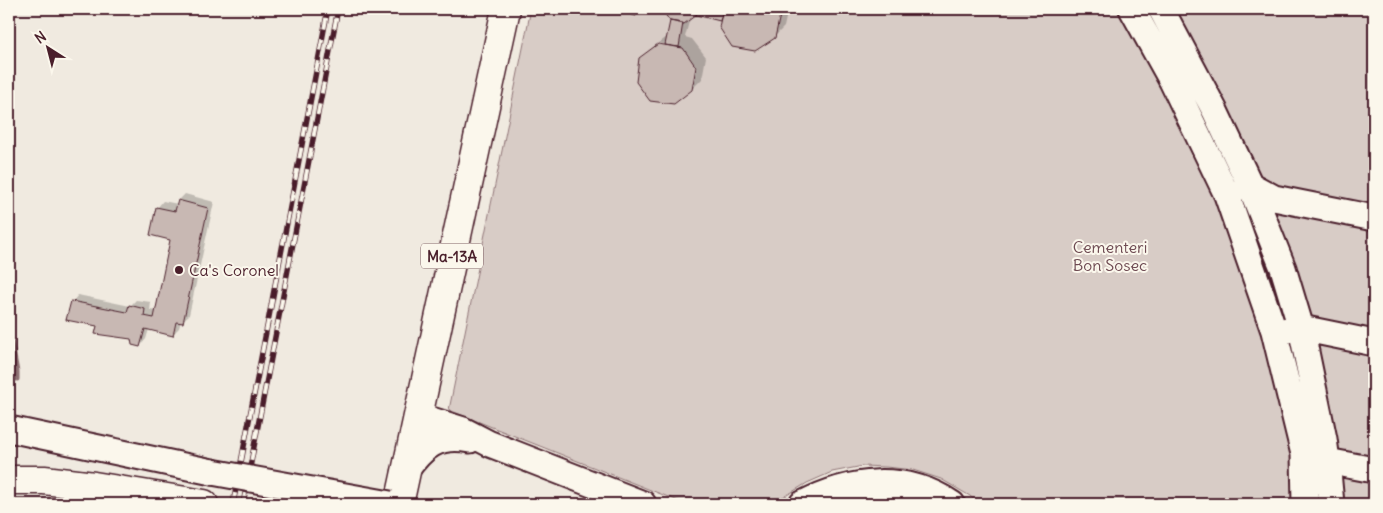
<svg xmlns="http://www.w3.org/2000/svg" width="1383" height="513" font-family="Delius,sans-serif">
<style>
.green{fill:#d8ccc6;stroke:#917678}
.shadow{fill:#0003}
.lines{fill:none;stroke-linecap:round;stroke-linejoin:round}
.stream{stroke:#8c6f72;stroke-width:5}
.building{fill:#c8b8b3;stroke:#4a1f2b}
.minor-casing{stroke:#4a1f2b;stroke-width:29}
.major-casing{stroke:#4a1f2b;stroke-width:31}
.highway-casing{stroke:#4a1f2b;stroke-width:31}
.minor{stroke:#fbf7ec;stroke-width:25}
.major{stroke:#fbf7ec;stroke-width:28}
.highway{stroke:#fbf7ec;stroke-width:28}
.rail-casing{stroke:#4a1f2b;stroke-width:5.5}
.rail{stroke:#fbf7ec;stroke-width:4;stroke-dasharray:11;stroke-linecap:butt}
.minor-bridge-casing{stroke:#4a1f2b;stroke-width:29;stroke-linecap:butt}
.minor-bridge{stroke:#fbf7ec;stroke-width:25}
.poi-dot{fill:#4a1f2b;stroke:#fbf7ec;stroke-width:2}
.labels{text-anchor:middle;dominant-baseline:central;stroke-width:4;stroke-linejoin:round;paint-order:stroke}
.shield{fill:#fbf7ec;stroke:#7f6065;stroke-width:1}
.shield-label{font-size:15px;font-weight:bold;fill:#4a1f2b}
.park-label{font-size:16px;fill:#6e4a52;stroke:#fbf7ec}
.poi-label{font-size:16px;fill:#4a1f2b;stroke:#fbf7ec;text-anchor:start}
</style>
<rect width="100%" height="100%" fill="#f0eae0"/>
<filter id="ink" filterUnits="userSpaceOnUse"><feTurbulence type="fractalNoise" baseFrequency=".02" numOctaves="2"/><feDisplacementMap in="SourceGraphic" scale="10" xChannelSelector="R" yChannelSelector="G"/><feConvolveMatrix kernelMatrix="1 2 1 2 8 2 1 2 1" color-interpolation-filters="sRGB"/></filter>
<g filter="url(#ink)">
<!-- green -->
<path class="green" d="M531 9H1374V504H979L970 496 941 479 913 470 886 467 863 466 832 472 807 483 787 495 767 504H686L449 410Z"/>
<!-- shadow -->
<path class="shadow" d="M611 9H642L636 15Z
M662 9H788L784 27 774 37 721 20 696 14 690 18 685 37 692 39 706 57 702 79 692 89 641 59 656 45 666 46V44L659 43 668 36 671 21Z
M185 194 214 202 189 315 182 321H181L179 328 173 334 149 329 146 339 140 346 132 338 99 325 72 302 78 295 130 306 136 300 151 302 150 310 157 311 171 239 157 208 163 201 178 204 179 200Z"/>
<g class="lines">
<!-- stream -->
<path class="stream" d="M9 329 17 372V379"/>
</g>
<!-- building -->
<path class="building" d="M608 9H638L636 16Z
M661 9H698L696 15 684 24 670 21Z
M698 9H723L720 21 696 15Z
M723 9H776L780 15 775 38 755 51 732 47 719 27Z
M670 21 683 23 679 47 665 45Z
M658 44 683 48 696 67 692 90 674 104 650 101 636 82 639 58Z
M178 200 208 208 183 323 176 322 173 336 145 329 140 347 132 345 131 339 95 334 97 326 66 320 71 301 127 312 129 305 145 309 144 316 154 318 170 240 150 235 156 207 175 211Z"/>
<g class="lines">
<defs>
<path id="minor" d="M1132 9 1172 81 1227 195 1274 331 1304 454 1305 504
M1161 9 1215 111 1250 185 1283 268 1301 328 1324 439 1327 461 1331 504
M1245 187 1250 185 1274 198 1374 218
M1287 330 1301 328 1374 343
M419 408 421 413 425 418 463 430 490 444 643 504
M9 429 212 472
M1313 457 1327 461 1374 470
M405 472C423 446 438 434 470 440
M802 504C850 479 905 472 952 504
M851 504C869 499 887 500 906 504"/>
<path id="major" d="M399 504 506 9"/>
<path id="highway" d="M9 480H44L94 486 204 504"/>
</defs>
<!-- minor casing -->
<use href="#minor" class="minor-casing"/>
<!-- major casing -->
<use href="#major" class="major-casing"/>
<!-- highway casing -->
<use href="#highway" class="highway-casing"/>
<!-- minor -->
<use href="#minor" class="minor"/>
<!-- major -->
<use href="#major" class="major"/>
<!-- highway -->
<use href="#highway" class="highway"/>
<defs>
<path id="rail" d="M233 504 328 9
M243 504 338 9"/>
</defs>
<!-- rail casing -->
<use href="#rail" class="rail-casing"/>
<!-- rail -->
<use href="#rail" class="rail"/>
<defs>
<path id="minor-bridge" d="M212 472 390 504"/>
</defs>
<!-- minor-bridge casing -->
<use href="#minor-bridge" class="minor-bridge-casing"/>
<!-- minor-bridge -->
<use href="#minor-bridge" class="minor-bridge"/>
</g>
</g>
<!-- markers -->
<circle class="poi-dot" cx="179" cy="270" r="5"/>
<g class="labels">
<!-- shield labels -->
<rect class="shield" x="421" y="243.5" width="62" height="25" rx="4"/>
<g class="shield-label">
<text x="452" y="256">Ma-13A</text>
</g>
<!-- park labels -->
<g class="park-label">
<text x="1110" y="247">Cementeri<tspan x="1110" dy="18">Bon Sosec</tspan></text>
</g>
<!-- poi labels -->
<g class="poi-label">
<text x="189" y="270">Ca's Coronel</text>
</g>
</g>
<!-- margin -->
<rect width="1383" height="513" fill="none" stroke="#fbf7ec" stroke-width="30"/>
<rect x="15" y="15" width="1353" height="483" fill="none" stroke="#4a1f2b" stroke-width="2" filter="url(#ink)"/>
<!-- north arrow -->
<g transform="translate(48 48) rotate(324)" stroke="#fbf7ec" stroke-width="4" paint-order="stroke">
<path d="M0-4L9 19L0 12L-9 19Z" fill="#4a1f2b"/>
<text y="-8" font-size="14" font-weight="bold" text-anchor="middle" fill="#4a1f2b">N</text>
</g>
</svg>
